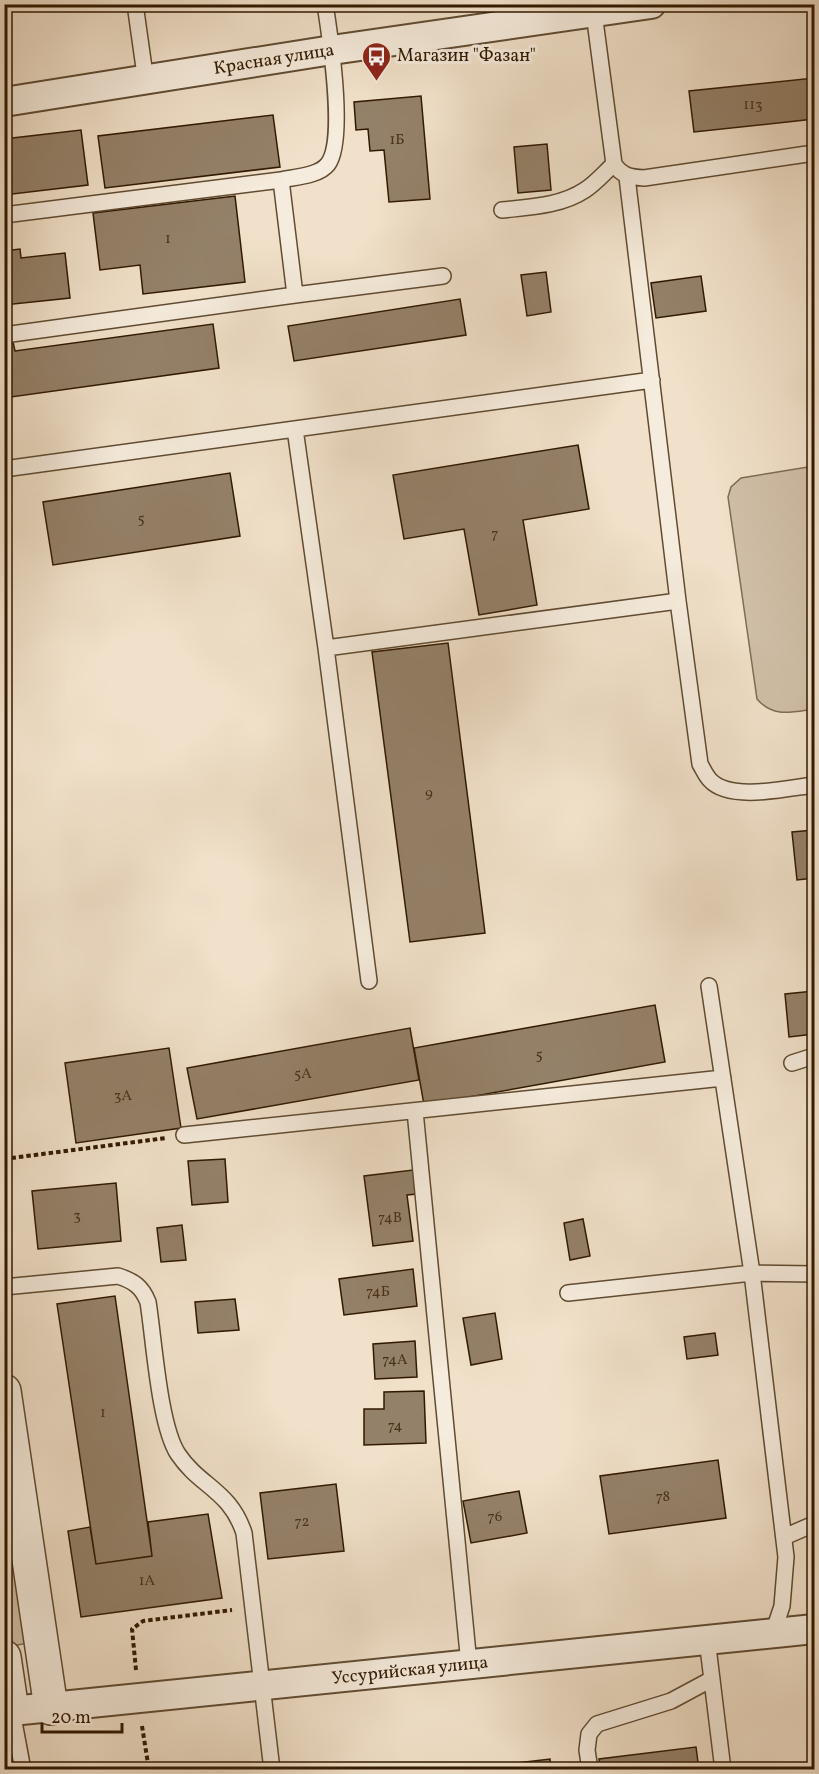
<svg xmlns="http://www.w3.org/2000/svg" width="819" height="1774" font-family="Vollkorn,serif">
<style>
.green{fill:#d0bfa8;stroke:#806c54;stroke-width:1.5}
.building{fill:#948169;stroke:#301900;stroke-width:1.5}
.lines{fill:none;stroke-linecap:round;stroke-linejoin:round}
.service-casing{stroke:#604b32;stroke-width:18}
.minor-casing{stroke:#604b32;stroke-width:32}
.tertiary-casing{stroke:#604b32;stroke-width:36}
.path{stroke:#301900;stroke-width:4;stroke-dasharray:4.5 3;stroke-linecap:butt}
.service{stroke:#f6ecdd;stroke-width:15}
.minor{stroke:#f6ecdd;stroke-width:28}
.tertiary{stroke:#f6ecdd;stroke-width:33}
.labels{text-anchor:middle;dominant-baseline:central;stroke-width:6;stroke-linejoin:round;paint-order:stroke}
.number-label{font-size:15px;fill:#49331a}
.poi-label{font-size:18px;fill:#301900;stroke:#f6ecdd;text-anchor:start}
.street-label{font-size:18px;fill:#301900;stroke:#f6ecdd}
</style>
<rect width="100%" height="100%" fill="#f1e1ca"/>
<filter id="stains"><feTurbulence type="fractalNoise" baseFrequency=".00333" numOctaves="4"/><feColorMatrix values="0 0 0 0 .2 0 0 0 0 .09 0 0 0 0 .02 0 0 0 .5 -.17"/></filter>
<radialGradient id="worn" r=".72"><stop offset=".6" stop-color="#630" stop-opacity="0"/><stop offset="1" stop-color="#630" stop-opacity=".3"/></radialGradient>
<!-- green -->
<path class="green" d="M808 467 814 468V709C792 712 773 718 757 699L728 497 731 487 741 478Z
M4 1477 28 1643 12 1646 4 1596Z"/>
<!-- building -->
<path class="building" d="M203 4H236L204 10Z
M814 78V119L694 132 689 91Z
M421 96 430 199 389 202 384 150 370 151 368 129 356 130 354 102Z
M273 115 280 167 105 188 98 136Z
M81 130 88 185 4 195V139Z
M547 144 551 190 518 193 514 147Z
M235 196 245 282 143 294 140 265 100 270 93 213Z
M20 249 21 258 65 253 70 298 4 305V251Z
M546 272 551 312 527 316 521 275Z
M701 276 706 311 656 318 651 283Z
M460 299 466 335 294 361 288 326Z
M213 324 219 368 4 398V343L13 342 15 351Z
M578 445 589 509 523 520 537 605 479 615 464 529 404 539 393 475Z
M230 473 240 536 53 565 43 502Z
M448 643 485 933 410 942 372 652Z
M814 830V878L797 880 792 832Z
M814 991V1034L789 1037 785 994Z
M655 1005 665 1062 424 1105 414 1048Z
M410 1028 419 1080 197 1119 187 1068Z
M169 1048 181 1128 76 1143 65 1063Z
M225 1159 228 1202 192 1205 188 1161Z
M413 1170 417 1194 407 1195 413 1241 373 1246 364 1176Z
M116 1183 121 1241 38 1249 32 1191Z
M583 1219 590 1256 570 1260 564 1223Z
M182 1225 186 1260 161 1262 157 1228Z
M413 1269 417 1306 344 1315 339 1279Z
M115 1296 152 1556 96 1564 57 1304Z
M235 1299 239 1330 198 1333 195 1302Z
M495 1313 502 1359 471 1365 463 1318Z
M715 1333 718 1355 687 1359 684 1337Z
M415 1341 417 1377 375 1379 373 1344Z
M424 1391 426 1443 364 1445V1409H384V1392Z
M718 1460 726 1518 609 1534 600 1476Z
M336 1484 344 1551 268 1559 260 1493Z
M519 1491 527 1533 471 1543 463 1501Z
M208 1514 222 1598 81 1617 68 1531 90 1527 96 1564 152 1556 148 1522Z
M696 1747 699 1770H601L599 1759Z
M550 1759 551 1770H465V1769Z"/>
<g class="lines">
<defs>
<path id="service" d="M135 4 146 82
M325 4C330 36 346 140 328 164 319 176 294 177 281 180L295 295 443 276
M594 13 614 164C622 176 630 177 644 178L814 153
M627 177 678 601 700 764C703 769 706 776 710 780 730 802 788 788 814 785
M502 210C530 207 561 206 585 190 596 183 605 172 614 164
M4 215 281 180
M4 335 295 295
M295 429 652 380
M4 469 295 429 326 648 678 601
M326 648 369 981
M709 986 752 1273 786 1557 782 1606 773 1633
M792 1063 814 1056
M415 1111 469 1664
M184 1135 723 1078
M4 1287 118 1276C134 1281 142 1287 148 1302 154 1339 159 1425 178 1454 200 1487 230 1490 244 1533L272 1770
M568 1293 752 1273 814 1274
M784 1537 814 1524
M707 1639 723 1770
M12 1711 23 1770
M590 1770 587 1750 589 1734 597 1724 671 1701 712 1679"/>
<path id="minor" d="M4 102 332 50 651 4
M12 1711 814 1629"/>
<path id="tertiary" d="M4 1391 51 1708
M4 1657 12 1711H4"/>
</defs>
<!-- service casing -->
<use href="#service" class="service-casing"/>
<!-- minor casing -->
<use href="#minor" class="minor-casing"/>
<!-- tertiary casing -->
<use href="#tertiary" class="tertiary-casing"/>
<!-- path -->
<path class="path" d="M4 1159 166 1138
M136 1670 132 1629 143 1621 232 1610
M142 1726 149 1770"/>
<!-- service -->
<use href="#service" class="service"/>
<!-- minor -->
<use href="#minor" class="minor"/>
<!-- tertiary -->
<use href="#tertiary" class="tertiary"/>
</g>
<!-- icons -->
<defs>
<symbol id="bus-pin" viewBox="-11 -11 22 30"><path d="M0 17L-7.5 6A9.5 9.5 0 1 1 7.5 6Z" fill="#8f2418" stroke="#f6ecdd"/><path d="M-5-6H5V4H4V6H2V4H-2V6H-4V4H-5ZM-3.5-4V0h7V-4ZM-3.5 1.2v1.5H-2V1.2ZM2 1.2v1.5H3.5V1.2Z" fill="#fff"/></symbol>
</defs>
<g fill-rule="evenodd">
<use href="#bus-pin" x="360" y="40" width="33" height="45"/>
</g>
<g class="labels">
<!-- number labels -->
<g class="number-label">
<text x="753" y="105">113</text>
<text x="397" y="140">1Б</text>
<text x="168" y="239">1</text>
<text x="141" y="519">5</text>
<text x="495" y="534">7</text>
<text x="429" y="793">9</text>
<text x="539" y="1055">5</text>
<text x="303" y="1074">5А</text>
<text x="123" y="1096">3А</text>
<text x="77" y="1216">3</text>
<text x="390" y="1218">74В</text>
<text x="378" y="1292">74Б</text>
<text x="395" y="1360">74А</text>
<text x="103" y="1413">1</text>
<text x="395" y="1426">74</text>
<text x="663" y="1497">78</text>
<text x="495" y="1517">76</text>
<text x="302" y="1522">72</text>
<text x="147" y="1581">1А</text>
</g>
<!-- poi labels -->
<g class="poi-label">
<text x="397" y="56">Магазин "Фазан"</text>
</g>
<!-- street labels -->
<g class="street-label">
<text transform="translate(274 60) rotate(-9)">Красная улица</text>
<text transform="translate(410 1671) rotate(-6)">Уссурийская улица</text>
</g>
</g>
<!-- margin -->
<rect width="819" height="1774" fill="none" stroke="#f1e1ca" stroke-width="24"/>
<rect x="6" y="6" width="807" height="1762" fill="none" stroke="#301900" stroke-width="3"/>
<rect x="12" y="12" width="795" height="1750" fill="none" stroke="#301900" stroke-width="1.5"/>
<!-- scale -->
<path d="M42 1723v9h80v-9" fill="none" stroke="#301900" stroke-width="3"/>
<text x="51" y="1723" font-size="18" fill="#301900" stroke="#f6ecdd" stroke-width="4.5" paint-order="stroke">20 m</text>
<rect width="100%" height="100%" filter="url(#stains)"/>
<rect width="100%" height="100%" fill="url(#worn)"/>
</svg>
